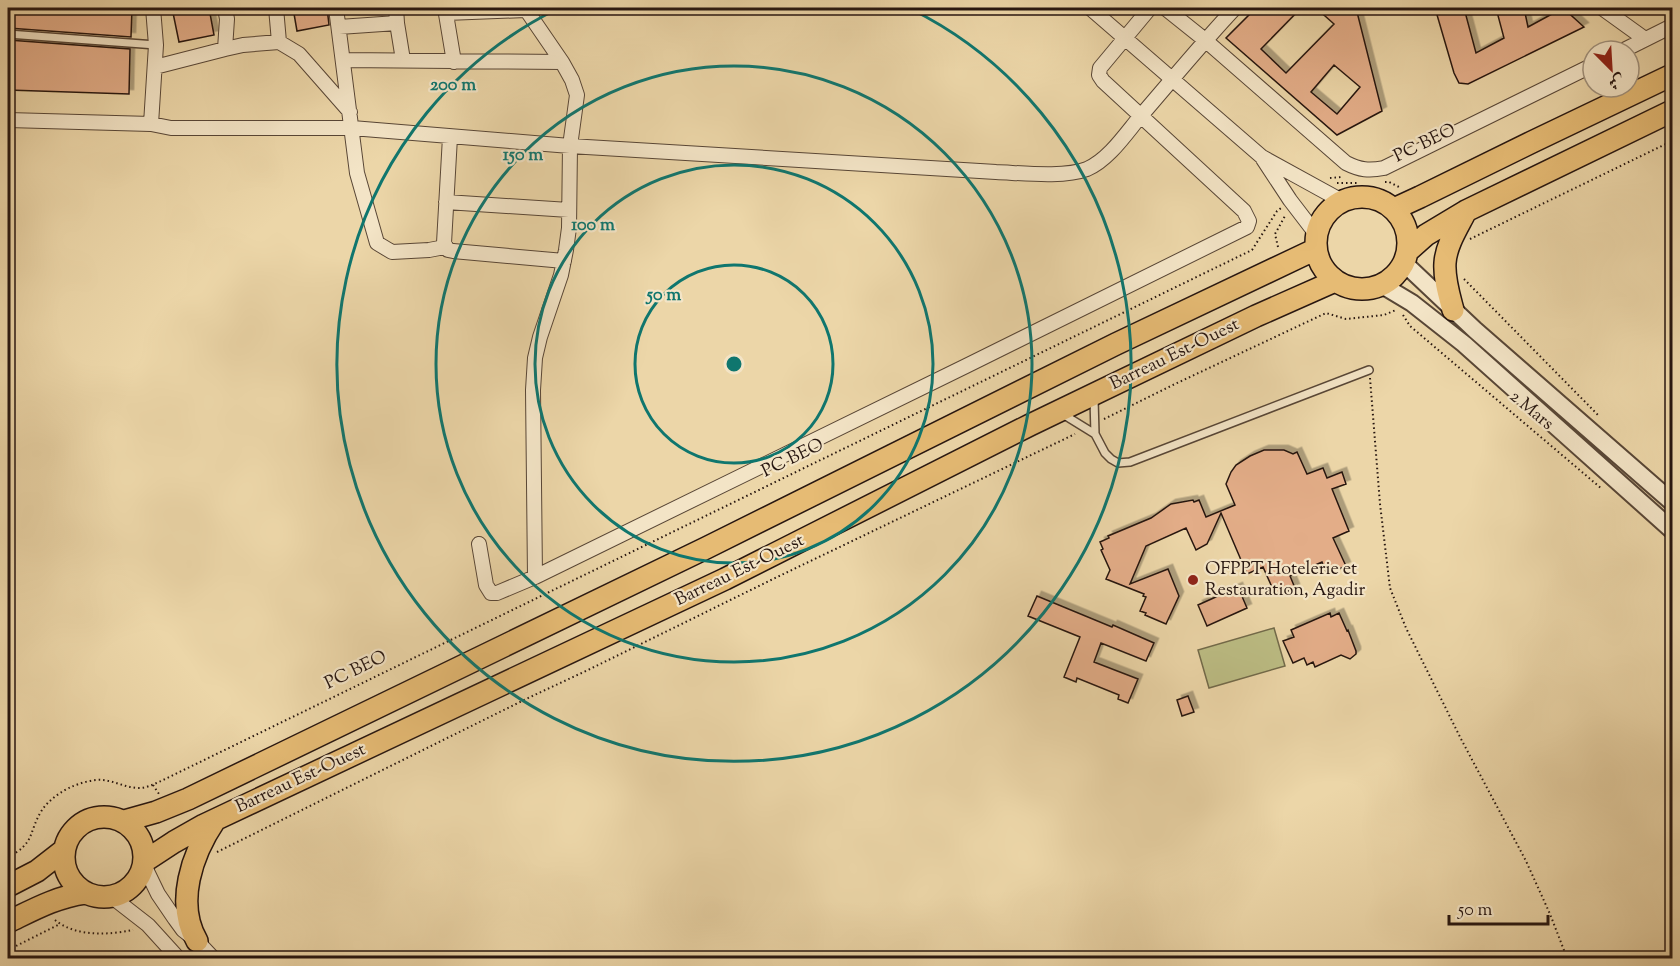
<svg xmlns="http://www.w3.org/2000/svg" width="1680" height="966" font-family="'Sorts Mill Goudy',Amiri,serif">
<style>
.grass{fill:#bcbd84;stroke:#726a4a;stroke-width:1.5}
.building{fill:#e3ad88;stroke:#271610;stroke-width:1.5;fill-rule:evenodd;filter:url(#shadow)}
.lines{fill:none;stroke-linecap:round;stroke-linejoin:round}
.service-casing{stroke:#584636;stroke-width:10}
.minor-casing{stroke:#584636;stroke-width:16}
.tertiary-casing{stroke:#584636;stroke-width:20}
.primary-casing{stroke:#271610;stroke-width:24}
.path{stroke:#271610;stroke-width:2;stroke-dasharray:1.5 3;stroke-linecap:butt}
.service{stroke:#f3e4c6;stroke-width:7}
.minor{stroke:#f3e4c6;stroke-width:14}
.tertiary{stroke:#f3e4c6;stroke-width:16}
.primary{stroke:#e6bb74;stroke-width:21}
.ring{fill:none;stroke:#0f766e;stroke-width:3}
.poi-dot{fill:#8f2418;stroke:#f3e4c6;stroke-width:2}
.labels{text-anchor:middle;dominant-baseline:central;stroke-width:4.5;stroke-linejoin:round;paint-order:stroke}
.street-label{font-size:18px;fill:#271610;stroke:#f3e4c6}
.poi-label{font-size:18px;fill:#271610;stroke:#f3e4c6;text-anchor:start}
.centre{fill:#0f766e;stroke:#f3e4c6;stroke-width:3}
.ring-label{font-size:18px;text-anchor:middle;font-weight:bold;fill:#0f766e;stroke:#f3e4c6;stroke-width:4.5;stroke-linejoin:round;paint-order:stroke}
</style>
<defs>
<filter id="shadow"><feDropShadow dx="4.5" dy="-4.5" stdDeviation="0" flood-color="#0004"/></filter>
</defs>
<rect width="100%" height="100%" fill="#ecd6a8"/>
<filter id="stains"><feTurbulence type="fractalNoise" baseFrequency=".00333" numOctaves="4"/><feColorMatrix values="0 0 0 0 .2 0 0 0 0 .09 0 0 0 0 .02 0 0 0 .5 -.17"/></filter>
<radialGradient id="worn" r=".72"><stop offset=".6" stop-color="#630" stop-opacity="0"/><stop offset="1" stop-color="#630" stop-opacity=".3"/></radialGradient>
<!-- grass -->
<path class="grass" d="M1274 628 1285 666 1209 688 1198 650Z"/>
<!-- building -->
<path class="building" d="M8 8H132L131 37 8 28Z
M172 8H209L214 35 179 42Z
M293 8H327L329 25 297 31Z
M1256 8H1301L1261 49 1286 73 1334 24 1316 8H1356L1382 111 1337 135 1226 38ZM1334 65 1360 87 1337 114 1311 92Z
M1435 8H1464L1476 53 1504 38 1496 8H1524L1528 27 1563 8 1584 27 1468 84 1459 83 1454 73Z
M8 40 130 49 129 94 8 90Z
M1264 450H1284L1293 454 1297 452 1307 474 1323 468 1327 478 1342 472 1346 484 1332 489 1349 531 1333 538 1346 566 1327 574 1322 562 1290 576 1295 588 1276 596 1263 567 1247 574 1221 513 1207 544 1196 550 1186 528 1146 546 1130 584 1168 569 1179 596 1166 624 1145 615 1146 613 1140 611 1146 597 1143 596 1144 594 1106 579 1110 570 1101 550 1103 549 1100 542 1109 538 1108 536 1151 518 1171 504 1193 500 1194 502 1199 500 1206 517 1235 505 1226 484 1231 472 1236 465 1250 456Z
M1238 587 1247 608 1207 626 1198 605Z
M1037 596 1112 627 1113 625 1154 643 1146 661 1101 643 1094 662 1138 679 1128 703 1118 699 1119 695 1077 678 1076 682 1064 677 1080 637 1028 616Z
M1330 613 1331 617 1339 613 1347 631 1348 630 1356 651V654L1350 659 1341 655 1315 667 1313 662 1307 665 1304 658 1293 663 1283 641 1294 637 1291 630Z
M1188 696 1194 712 1182 716 1177 700Z"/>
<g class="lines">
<defs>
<path id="service" d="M8 34 156 45
M1094 399 1095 434 1105 453 1111 459 1118 463 1130 462 1369 370
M1061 413 1095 434"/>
<path id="minor" d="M276 8 279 42 299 54 350 112
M336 8 357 173 377 243 392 252 429 250 445 247
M396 8 397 23 403 60
M445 8 454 62
M525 8 562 62 572 80 577 95 570 146 569 228 566 250 561 275 540 337 535 358 533 390 535 577
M1090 8 1262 157 1342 201
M1165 8 1205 40 1346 163C1360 170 1369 171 1384 168L1593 65
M1602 8 1645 39
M446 13 526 10
M339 27 397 23
M225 49 243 45 279 42
M1622 51 1672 26
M343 60 562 62
M155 67 225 49 227 19 225 8
M8 120 151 124 171 128H352L570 146 996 172C1022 173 1063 178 1087 169 1108 160 1125 135 1139 118 1171 81 1202 43 1235 8
M151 124 156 45 153 8
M450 137 444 243 448 250 453 251 564 261
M1263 159 1290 200 1316 234
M446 202 569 210
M479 544 486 585 491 593H497L535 577 966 366 1247 227 1249 221 1244 211 1103 81 1099 75 1100 68 1150 8
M144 865 158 894 175 919 183 930 197 941 213 958
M112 897 148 925 178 958"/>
<path id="tertiary" d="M1404 263 1475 330 1672 502
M1382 285 1412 303 1464 344 1672 530"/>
<path id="primary" d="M1316 243a46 46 0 1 1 92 0a46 46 0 1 1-92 0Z
M1394 209 1420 197 1532 142 1672 75
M1408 251 1426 235 1466 211 1672 111
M1453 310C1449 295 1444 279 1445 263 1446 245 1458 227 1466 211
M64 857a40 40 0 1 1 80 0a40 40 0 1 1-80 0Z
M124 821 156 812 188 799 706 548 1116 344 1316 249
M145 861 174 842 204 825 725 579 1030 425 1256 316 1335 281
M8 886 37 871 64 850
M8 922C33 910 56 897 85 893
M197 941C175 903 192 854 215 820"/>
</defs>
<!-- service casing -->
<use href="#service" class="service-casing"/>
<!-- minor casing -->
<use href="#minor" class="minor-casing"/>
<!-- tertiary casing -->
<use href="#tertiary" class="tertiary-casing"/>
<!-- primary casing -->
<use href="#primary" class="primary-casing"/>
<!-- path -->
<path class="path" d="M1330 178 1342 177
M1385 182H1389L1399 187
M1337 183H1358
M1470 239 1672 141
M1278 247 1275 234 1285 216
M1464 279 1599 416
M1403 315 1410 326 1602 489
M1370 378 1380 504 1390 588 1406 628 1461 739 1526 861 1550 914 1567 958
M1104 419 1175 384 1326 313 1346 319 1384 315 1396 310
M153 785 159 794
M217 852 526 699 588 670 771 580 1075 434
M8 857C36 843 28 832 42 810 49 800 60 792 71 787 80 783 93 779 103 780 115 781 126 788 139 788 147 788 154 784 161 781L1252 250 1277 211 1281 208
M55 920C76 937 108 935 133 930
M8 950 60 924"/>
<!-- service -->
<use href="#service" class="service"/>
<!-- minor -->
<use href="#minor" class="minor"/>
<!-- tertiary -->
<use href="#tertiary" class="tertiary"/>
<!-- primary -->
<use href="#primary" class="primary"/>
</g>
<!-- distance rings -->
<g class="ring">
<circle cx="734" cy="364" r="99"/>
<circle cx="734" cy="364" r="199"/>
<circle cx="734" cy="364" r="298"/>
<path d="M911 9A397 397 0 1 1 557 9"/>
</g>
<!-- markers -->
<circle class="poi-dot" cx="1193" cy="580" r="6"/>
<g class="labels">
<!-- street labels -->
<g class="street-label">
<text transform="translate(1425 144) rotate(-26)">PC BEO</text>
<text transform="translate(1175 355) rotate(-26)">Barreau Est-Ouest</text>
<text transform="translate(1531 411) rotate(40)">2 Mars</text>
<text transform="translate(793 459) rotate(-26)">PC BEO</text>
<text transform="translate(740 571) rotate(-26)">Barreau Est-Ouest</text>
<text transform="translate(356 671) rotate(-26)">PC BEO</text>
<text transform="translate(301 779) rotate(-25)">Barreau Est-Ouest</text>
</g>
<!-- poi labels -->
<g class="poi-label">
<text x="1205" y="570">OFPPT Hotelerie et<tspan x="1205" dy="21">Restauration, Agadir</tspan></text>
</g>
</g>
<circle cx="734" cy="364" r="9" class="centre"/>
<g class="ring-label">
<text x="453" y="90">200 m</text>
<text x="523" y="160">150 m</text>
<text x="593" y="230">100 m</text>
<text x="664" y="300">50 m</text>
</g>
<!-- margin -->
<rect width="1680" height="966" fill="none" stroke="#ecd6a8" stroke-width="30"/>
<rect x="9" y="9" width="1662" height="948" fill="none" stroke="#271610" stroke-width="3"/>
<rect x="15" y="15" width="1650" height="936" fill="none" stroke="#271610" stroke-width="1.5"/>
<!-- north arrow -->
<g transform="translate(1611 69) rotate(156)"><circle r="28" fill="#f3e4c6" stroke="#a1927d" stroke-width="1.5"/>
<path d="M0-4.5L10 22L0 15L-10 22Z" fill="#8f2418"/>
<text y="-9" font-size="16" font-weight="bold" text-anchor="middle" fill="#271610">ش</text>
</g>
<!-- scale -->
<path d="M1449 915v9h99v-9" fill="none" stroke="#271610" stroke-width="3"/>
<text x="1458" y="915" font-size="18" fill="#271610" stroke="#f3e4c6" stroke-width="4.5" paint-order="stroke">50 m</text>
<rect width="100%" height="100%" filter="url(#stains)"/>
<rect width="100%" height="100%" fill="url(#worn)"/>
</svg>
